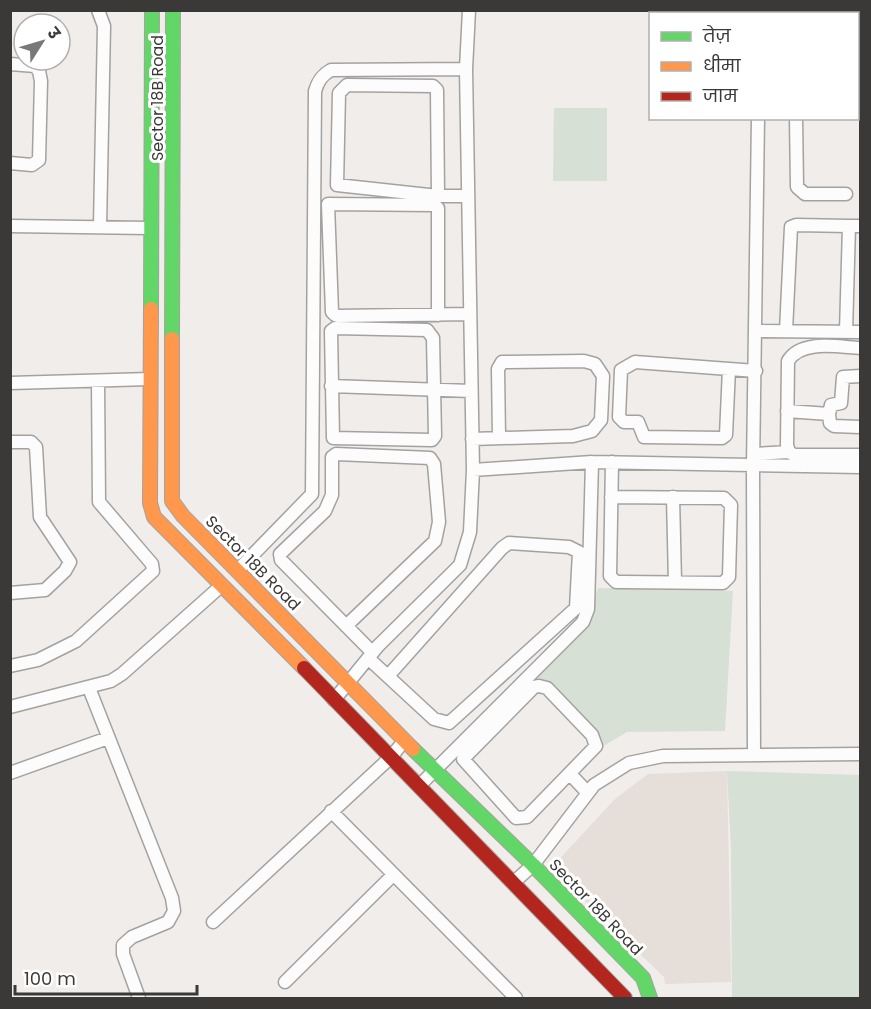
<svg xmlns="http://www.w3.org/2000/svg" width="871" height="1009" font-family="Poppins,'Noto Sans Devanagari',sans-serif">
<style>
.built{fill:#e6ded8}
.green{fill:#d6e0d5}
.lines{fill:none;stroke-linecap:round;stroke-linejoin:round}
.street-casing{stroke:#a4a2a0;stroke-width:15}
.fast-casing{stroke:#a4a2a0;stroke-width:16}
.slow-casing{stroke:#a4a2a0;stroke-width:16}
.jam-casing{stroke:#a4a2a0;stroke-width:16}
.street{stroke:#fdfcfc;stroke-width:12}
.fast{stroke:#63d668;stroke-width:14}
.slow{stroke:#ff974d;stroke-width:14}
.jam{stroke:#b3261e;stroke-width:14}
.labels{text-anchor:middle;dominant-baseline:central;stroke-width:6;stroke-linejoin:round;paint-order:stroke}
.street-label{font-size:16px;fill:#3b3937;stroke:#fff}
</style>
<rect width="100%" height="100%" fill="#f0edeb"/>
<!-- built -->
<path class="built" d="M727 771 731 982 665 984 664 977 551 868 615 799 648 774Z"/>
<!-- green -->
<path class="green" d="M554 108H607V181H553Z
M598 588 733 591 725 731 627 732 600 748 530 678 584 622Z
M727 771 860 775V998H732L731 848Z"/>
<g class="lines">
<defs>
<path id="street" d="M98 10 104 26 100 226
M758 10V14
M786 14 788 10
M10 64 35 66 39 71 41 81 39 160 32 165 10 163
M858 111H860
M796 118 797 187 805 194H846
M438 196 437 90 433 86 347 85 339 93 337 185 438 196H468
M10 226 149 228
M438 315V208L434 205 328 204 332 312 335 315 338 316 470 314
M335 328 427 330 433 338 435 436 432 440 333 438 331 331Z
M756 331 860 332
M786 331 791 227 796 225 849 226
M846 332 849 226H860
M860 348C839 347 801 339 788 361L787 445 789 452 794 455H860
M729 369 726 435 722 438 644 437 638 422H624L619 417 621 370 635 362 756 371
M10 383 150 379
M331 386 471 391
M787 411 829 414 830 423 834 426 860 427
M829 414 831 405 841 403 843 377 860 376
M472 439 573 436 592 431 601 420 603 376 595 364 584 361 502 362 498 369 499 438
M10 442H31L36 447 40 517 70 562 65 571 45 590 10 593
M754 454 789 452
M473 470 592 462 860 467
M611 497 724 498 731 505 729 577 723 583 623 582H616L610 576 612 462
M673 497 675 582
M237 571 312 494 315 91C318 81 322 75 331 70L466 69
M346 626 435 541 439 522 434 464 430 458 336 454 332 457V495L325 511 280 554 281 560 372 652
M368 658 434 719 449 723 576 608 579 552 569 547 509 543 502 548 388 676
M10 666 38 660 76 641 153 571 152 564 99 502 98 382
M539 686 547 688 592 735 596 746 527 817 516 818 463 759 534 687Z
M89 688 172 898 174 911 168 922 132 937 123 945V954L139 998
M334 700 378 646 460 565 470 532 473 470 466 69 469 10
M10 707 111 681 122 674 221 586
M754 755 753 467 758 118
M10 773 108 738
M570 774 588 793
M420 785 583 622 588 609 592 462
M331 811 516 998
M514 882 533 865 594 785 629 763 663 756 860 754
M213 922 391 757 404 741
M285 982 392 876"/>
<path id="fast" d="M151 309 152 10
M172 339 173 10
M413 749 533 865 643 978 650 998"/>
<path id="slow" d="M151 309 150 503 154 517 304 668
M172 339V501L183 516 413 749"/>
<path id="jam" d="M304 668 625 998"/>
</defs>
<!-- street casing -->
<use href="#street" class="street-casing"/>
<!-- fast casing -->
<use href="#fast" class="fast-casing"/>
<!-- slow casing -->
<use href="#slow" class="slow-casing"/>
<!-- jam casing -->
<use href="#jam" class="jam-casing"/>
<!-- street -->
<use href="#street" class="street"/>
<!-- fast -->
<use href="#fast" class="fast"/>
<!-- slow -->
<use href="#slow" class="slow"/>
<!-- jam -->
<use href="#jam" class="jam"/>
</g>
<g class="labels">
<!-- street labels -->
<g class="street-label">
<text transform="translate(157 98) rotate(-90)">Sector 18B Road</text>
<text transform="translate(253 563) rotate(45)">Sector 18B Road</text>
<text transform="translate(596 907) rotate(46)">Sector 18B Road</text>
</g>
</g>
<!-- border -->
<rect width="871" height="1009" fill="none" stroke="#3b3937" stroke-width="24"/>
<!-- legend -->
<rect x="649" y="12" width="210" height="108" fill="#ffffff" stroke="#b1b0af" stroke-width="1.5"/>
<rect x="661" y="32" width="30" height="9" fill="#63d668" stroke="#b1b0af" stroke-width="1.5"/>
<text x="703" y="42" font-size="18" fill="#3b3937">तेज़</text>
<rect x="661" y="62" width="30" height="9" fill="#ff974d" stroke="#b1b0af" stroke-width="1.5"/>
<text x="703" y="72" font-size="18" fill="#3b3937">धीमा</text>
<rect x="661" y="92" width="30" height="9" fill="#b3261e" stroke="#b1b0af" stroke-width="1.5"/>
<text x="703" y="102" font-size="18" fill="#3b3937">जाम</text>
<!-- north arrow -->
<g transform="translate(42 42) rotate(53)"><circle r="28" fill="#ffffff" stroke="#b1b0af" stroke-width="1.5"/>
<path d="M0-4.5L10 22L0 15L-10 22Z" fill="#7a7876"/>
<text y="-9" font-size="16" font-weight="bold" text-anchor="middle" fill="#3b3937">उ</text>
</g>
<!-- scale -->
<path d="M15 985v9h182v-9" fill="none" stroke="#3b3937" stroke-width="3"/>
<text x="24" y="985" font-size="18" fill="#3b3937" stroke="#ffffff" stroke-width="4.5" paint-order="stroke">100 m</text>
</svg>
